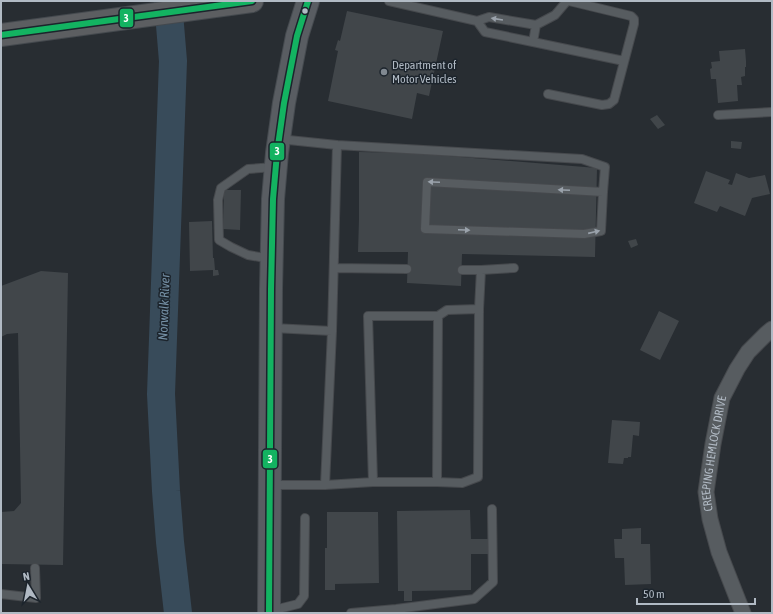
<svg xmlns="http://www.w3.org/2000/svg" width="773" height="614" font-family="'Asap Condensed',sans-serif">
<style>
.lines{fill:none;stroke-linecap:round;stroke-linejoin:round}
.river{stroke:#384b5a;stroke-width:28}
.building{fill:#41464a}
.lane-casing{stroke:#46494d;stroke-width:10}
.street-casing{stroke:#46494d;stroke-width:17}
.primary-casing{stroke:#454a4f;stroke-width:24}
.highway-casing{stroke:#44494e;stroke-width:24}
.lane{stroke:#575c60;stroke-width:8}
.street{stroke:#575c60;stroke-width:15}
.primary{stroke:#595d62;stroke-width:22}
.highway{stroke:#5c5e61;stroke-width:22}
.bus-1-casing{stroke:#1c242c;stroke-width:9}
.bus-1{stroke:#13b361;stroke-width:6}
.oneway{fill:#9aa2ab}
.bus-dot{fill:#b1bac4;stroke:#1c242c;stroke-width:1.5}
.poi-dot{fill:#818991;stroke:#1c242c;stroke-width:1.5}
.labels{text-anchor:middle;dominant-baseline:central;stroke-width:3;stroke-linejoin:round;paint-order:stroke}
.poi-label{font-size:12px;fill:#b1bac4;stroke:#1c242c;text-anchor:start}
.street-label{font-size:12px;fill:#b1bac4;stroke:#1c242c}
.water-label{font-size:13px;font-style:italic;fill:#748fa4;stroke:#1c242c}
.line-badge{stroke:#1c242c;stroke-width:1.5}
.badge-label{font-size:11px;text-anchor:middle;font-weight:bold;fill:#fff}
</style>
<rect width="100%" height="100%" fill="#282d32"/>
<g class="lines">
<!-- river -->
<path class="river" d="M168 1 173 61 161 394 166 491 170 542 178 613"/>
</g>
<!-- building -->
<path class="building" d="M347 11 443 31 429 96 417 93 412 119 328 101 338 51 335 50 338 40 340 41Z
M745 49 746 61V67H745V76L741 77 742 85H737L738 101 718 103 716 79H711L710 69 712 68 711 62 720 61 719 51Z
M657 115 665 125 658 129 650 119Z
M731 141 742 142 741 149 731 148Z
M359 152 411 153 597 168 595 257 462 254 461 286 407 283 408 252H358L359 219Z
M706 171 730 180 728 184 732 185 736 173 749 178 765 175 770 194 752 198 745 216 720 206 717 212 694 203Z
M224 190H241L240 230 223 229Z
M212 221 213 258H214L215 270H218L219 275 213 276V270L190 271 189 222Z
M636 239 638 245 631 248 628 241Z
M41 271 68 273 63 565 1 564V512L14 511 21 503 18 333 7 334 1 337V286Z
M659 311 679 321 660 360 640 350Z
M612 420 640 422 639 436 633 435 631 457H628V458H624L623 464 608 463Z
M470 510 471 539H489V554H471V590L412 591V601H404V591H398L397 511Z
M327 512H378L379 583 335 584V590H325V548H327Z
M641 528V544H650L651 584 625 585 624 558H615L614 539H622V529Z"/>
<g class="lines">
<defs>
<path id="lane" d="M389 1 477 21
M536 25 533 42 624 61
M533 42 485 32 477 21 489 17 536 25 555 15 567 1
M548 94 602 105 609 104 614 100 634 24V19L631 16 569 1
M718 115 772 112
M337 145 582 159 605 167 603 192 601 231 584 234 425 229 427 182 603 192
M271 259 248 255 231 247 219 240 218 200 221 188 248 169 275 167
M334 268 407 269
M462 270H481L514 268
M438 316 447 310 479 309 481 270
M273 328 332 331 337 145 279 139
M437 482 462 483 478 477 479 309
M270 485H325L373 482H437L438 316H368L373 482
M325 485 332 331
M1 594 36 598 35 568
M270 611 298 604 304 596 305 518
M351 613 396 609 474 599 493 582 492 509"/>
<g id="street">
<path id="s1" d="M743 613 719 552 710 519 706 492 713 444 722 398 737 369 748 352 766 334 772 329"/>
</g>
<path id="primary" d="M269 613 271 289 273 199 277 153 284 103 297 36 308 1"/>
<path id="highway" d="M1 35 252 1"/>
</defs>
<!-- lane casing -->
<use href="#lane" class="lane-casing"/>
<!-- street casing -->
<use href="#street" class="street-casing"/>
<!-- primary casing -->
<use href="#primary" class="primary-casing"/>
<!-- highway casing -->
<use href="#highway" class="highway-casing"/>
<!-- lane -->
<use href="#lane" class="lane"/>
<!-- street -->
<use href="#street" class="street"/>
<!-- primary -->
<use href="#primary" class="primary"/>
<!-- highway -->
<use href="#highway" class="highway"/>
<defs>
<path id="bus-1" d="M1 35 252 1
M269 613 271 289 273 199 277 153 284 103 297 36 308 1"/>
</defs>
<!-- bus-1 casing -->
<use href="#bus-1" class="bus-1-casing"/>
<!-- bus-1 -->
<use href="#bus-1" class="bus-1"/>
</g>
<!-- one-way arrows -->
<defs><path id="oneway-solid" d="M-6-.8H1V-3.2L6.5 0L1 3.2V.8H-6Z"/></defs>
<g class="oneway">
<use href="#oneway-solid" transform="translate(497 19) rotate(-171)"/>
<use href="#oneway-solid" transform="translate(434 182) rotate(-177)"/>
<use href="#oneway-solid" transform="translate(564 190) rotate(-177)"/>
<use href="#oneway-solid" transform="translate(464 230) rotate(2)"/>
<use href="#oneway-solid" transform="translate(594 232) rotate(-13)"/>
</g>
<!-- markers -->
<circle class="bus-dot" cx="305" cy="11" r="3.5"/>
<circle class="poi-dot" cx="384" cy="72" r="4"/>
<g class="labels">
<!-- poi labels -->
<g class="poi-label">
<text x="392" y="65">Department of<tspan x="392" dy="14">Motor Vehicles</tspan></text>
</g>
<!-- street labels -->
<g class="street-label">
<text stroke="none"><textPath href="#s1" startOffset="166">CREEPING HEMLOCK DRIVE</textPath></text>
</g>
<!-- water labels -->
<g class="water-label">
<text transform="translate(164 307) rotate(-88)">Norwalk River</text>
</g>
</g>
<g class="line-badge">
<rect x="119" y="8" width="15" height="20" rx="4" fill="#13b361"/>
<rect x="269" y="142" width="16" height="19" rx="4" fill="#13b361"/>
<rect x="262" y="449" width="16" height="20" rx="4" fill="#13b361"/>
</g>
<g class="badge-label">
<text x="126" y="22">3</text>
<text x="277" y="155">3</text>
<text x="270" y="463">3</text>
</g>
<!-- border -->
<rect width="773" height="614" fill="none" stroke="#b1bac4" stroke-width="4"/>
<!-- north arrow -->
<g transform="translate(28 586) rotate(350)" stroke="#1c242c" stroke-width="3" paint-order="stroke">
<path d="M0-3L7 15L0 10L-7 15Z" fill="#b1bac4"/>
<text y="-6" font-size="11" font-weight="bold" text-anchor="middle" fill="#b1bac4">N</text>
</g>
<!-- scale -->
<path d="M637 598v6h118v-6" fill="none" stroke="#b1bac4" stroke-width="2"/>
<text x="643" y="598" font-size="12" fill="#b1bac4" stroke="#1c242c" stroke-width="3" paint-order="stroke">50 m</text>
</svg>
